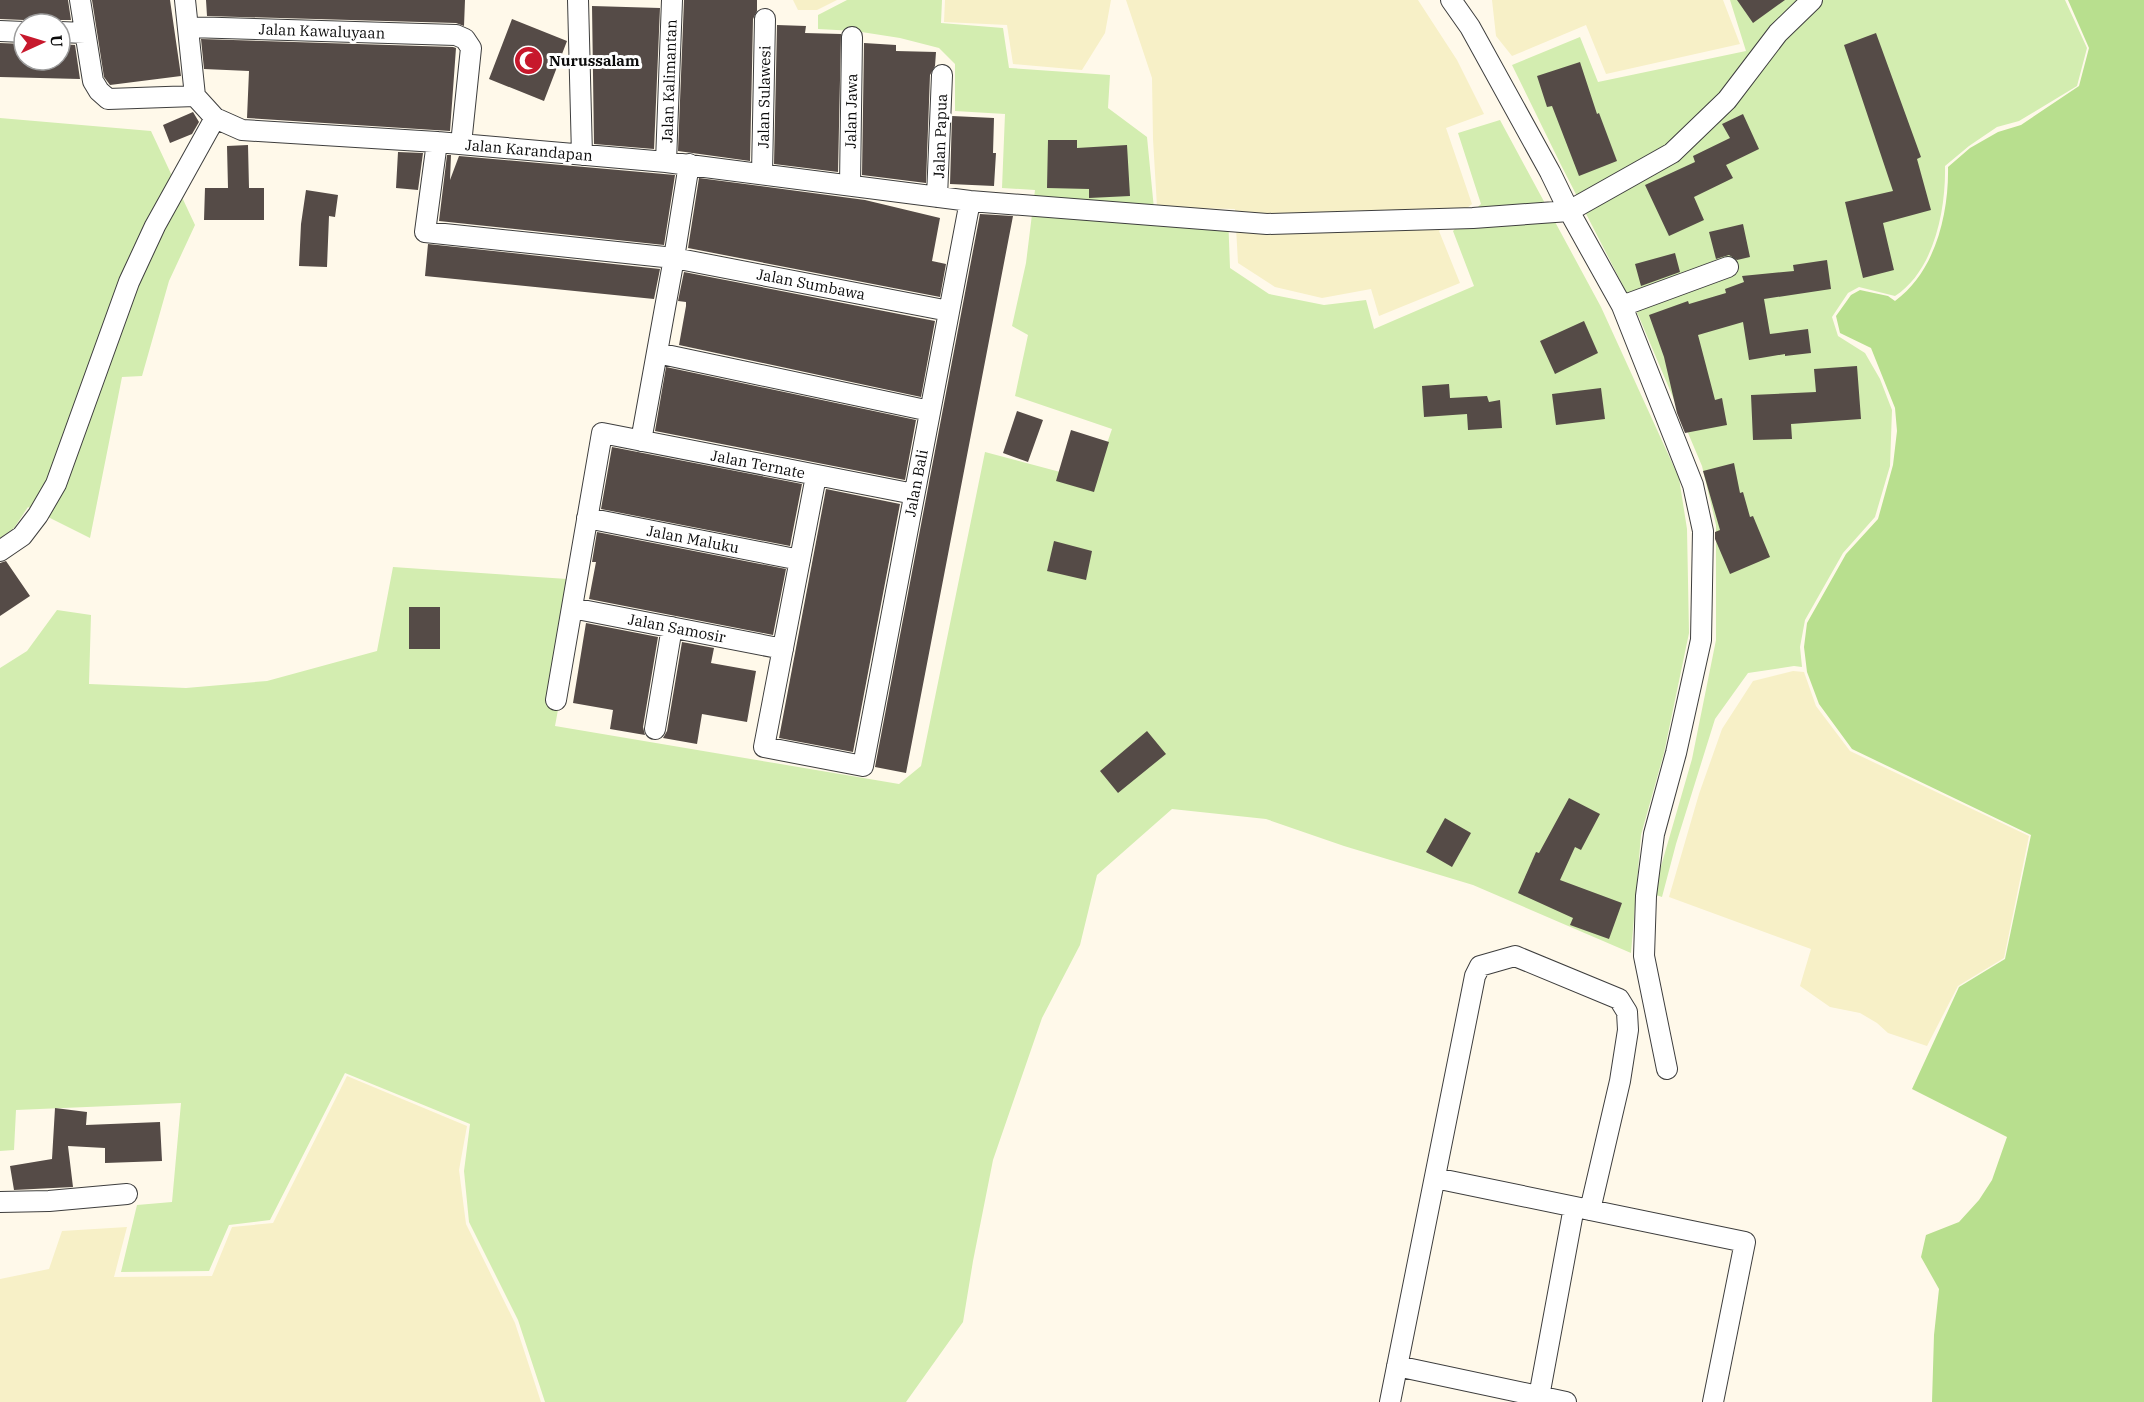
<svg xmlns="http://www.w3.org/2000/svg" width="2144" height="1402" font-family="'IBM Plex Serif',serif">
<style>
.farmland{fill:#f7f0c7}
.green{fill:#d3edb0}
.forest{fill:#b8df8e}
.building{fill:#554b47}
.lines{fill:none;stroke-linecap:round;stroke-linejoin:round}
.street-casing{stroke:#3e3e3e;stroke-width:22}
.street{stroke:#fff;stroke-width:20}
.labels{text-anchor:middle;dominant-baseline:central;stroke-width:6;stroke-linejoin:round;paint-order:stroke}
.street-label{font-size:15px;fill:#0b0b0b;stroke:#fff}
.poi-label{font-size:15px;font-weight:bold;fill:#0b0b0b;stroke:#fff;text-anchor:start}
</style>
<rect width="100%" height="100%" fill="#fff9ea"/>
<!-- farmland -->
<path class="farmland" d="M793 0H837L817 10H798Z
M945 0H1111L1105 33 1082 70 1013 64 1007 25 944 22Z
M1126 0H1418L1457 60 1484 114 1446 128 1472 204 1439 231 1460 283 1379 316 1371 289 1322 298 1275 287 1238 263 1235 209 1157 207 1153 139 1152 78Z
M1492 0H1723L1740 44 1606 74 1586 25 1512 56 1496 36Z
M1793 671 1804 672 1816 706 1850 751 2029 836 2004 958 1958 986 1927 1046 1888 1033 1877 1023 1860 1013 1830 1007 1800 986 1811 949 1669 897 1699 794 1722 729 1753 681Z
M347 1076 467 1126 459 1170 466 1224 515 1323 541 1402H0V1279L49 1269 62 1231 127 1227 114 1277 212 1276 232 1227 273 1223Z"/>
<!-- green -->
<path class="green" d="M847 0H942L941 23 1003 28 1009 68 1110 75 1108 108 1147 137 1154 209 1228 214 1230 268 1269 294 1324 305 1366 300 1374 329 1474 286 1453 231 1481 204 1458 133 1500 120 1601 307 1679 478 1687 529 1689 633 1664 753 1641 835 1631 953 1473 885 1344 846 1266 819 1172 809 1097 875 1080 945 1042 1018 993 1160 973 1261 963 1322 906 1402H545L518 1320 469 1222 464 1171 470 1124 345 1073 270 1220 229 1225 209 1271 121 1272 137 1205 172 1202 181 1103 16 1110 14 1150 0 1151V668L27 651 57 610 91 615 89 684 186 688 267 681 377 651 393 567 582 580 555 726 899 784 921 766 985 452 1094 481 1112 429 1015 396 1028 335 1012 326 1026 263 1035 190 1002 188 1005 114 955 111V64L939 48 900 38 855 31 818 29V15Z
M1730 0H2065L2087 48 2077 86 2019 121 1997 127 1969 146 1945 166C1946 210 1934 271 1895 296L1859 287 1848 293 1832 317 1838 336 1865 353 1880 379 1892 410 1890 466 1875 517 1843 553 1805 620 1800 647 1802 667 1794 666 1748 673 1715 719 1676 844 1662 897 1653 894 1692 759 1716 640V525L1702 466 1639 317 1561 165 1512 65 1580 37 1598 82 1746 51Z
M0 118 151 131 195 225 169 281 142 376 122 377 90 538 28 507 14 528 0 538Z"/>
<!-- forest -->
<path class="forest" d="M2068 0H2144V1402H1932L1934 1335 1939 1289 1921 1257 1926 1235 1959 1222 1979 1200 1992 1180 2007 1137 1912 1089 1959 987 2005 959 2031 835 1852 749 1819 704 1807 672 1804 647 1807 623 1846 554 1878 519 1893 465 1897 431 1895 408 1871 348 1840 333 1836 316 1851 295 1860 290 1888 296 1895 301C1935 272 1949 214 1948 167L1970 148 1998 132 2021 125 2079 86 2089 48Z"/>
<!-- building -->
<path class="building" d="M0 0H68L71 20H60L51 24H32L24 20 0 19Z
M92 0H170L181 76 110 85 104 77Z
M206 0H465L464 26 456 23 207 16Z
M684 0H757V11L753 19 750 161 678 151Z
M1737 0H1785L1753 23Z
M592 6 660 8 654 149 594 144Z
M512 19 567 41 544 101 489 79Z
M777 25 806 26 805 33 841 34 838 172 774 164Z
M1876 33 1921 157 1917 159 1931 210 1883 223 1894 270 1863 278 1845 202 1893 191 1844 45Z
M201 39 453 47 456 48 450 131 247 118 249 71 204 69Z
M0 43 24 44V60H60V44L75 45 80 79 0 77Z
M864 43 896 45V51L936 52 935 66 930 75 926 183 862 175Z
M1580 62 1597 114 1599 113 1617 161 1579 176 1552 106 1547 107 1537 76Z
M193 112 199 122 192 134 170 143 163 125Z
M1743 114 1759 149 1726 165 1733 178 1694 197 1704 220 1669 236 1645 185 1695 162 1693 156 1730 138 1722 124Z
M952 116 994 118 993 153H996L994 186 950 184Z
M1048 140H1077V148L1127 145 1130 196 1089 198V189L1047 188Z
M248 145 249 188H264V220H204L205 188H228L227 146Z
M398 152 423 153 418 190 396 188Z
M447 155H451L450 180 459 156 675 175 664 245 439 221Z
M699 178 865 200 940 218 932 261 946 264 940 297 688 248Z
M306 190 338 195 335 217 329 216 327 267 299 266 301 224Z
M980 214 1013 216 906 773 875 767Z
M1743 224 1750 257 1737 260 1729 255 1716 259 1709 232Z
M428 244 660 269 654 299 425 276Z
M1675 253 1680 272 1641 286 1635 264Z
M1827 260 1831 289 1764 299 1770 334 1808 329 1811 353 1785 356V354L1749 360 1743 322 1698 335 1715 400 1722 398 1727 425 1685 433 1677 413 1664 357 1649 315 1688 301 1689 304 1726 293 1725 289 1744 282 1742 276 1794 271 1793 265Z
M684 272 935 321 921 397 679 345 686 306V302L678 301Z
M1584 321 1598 353 1555 374 1540 341Z
M1857 366 1861 419 1791 424 1792 439 1753 440 1751 395 1816 392 1814 369Z
M666 367 916 420 905 480 655 431Z
M1449 384 1450 398 1487 396 1489 402 1500 400 1502 428 1468 430 1467 414 1424 417 1422 386Z
M1601 388 1605 419 1556 425 1552 394Z
M1017 411 1043 420 1028 462 1003 453Z
M1071 430 1109 442 1094 492 1056 481Z
M612 447 802 484 790 546 601 509Z
M1734 463 1740 493 1743 492 1750 517 1753 516 1770 557 1730 574 1715 539V532L1720 530 1703 471Z
M826 489 900 504 853 752 779 738Z
M597 532 786 569 773 635 589 599 596 562H592Z
M1054 541 1092 551 1086 580 1047 571Z
M6 561 30 596 0 616V563Z
M409 607H440V649H409Z
M586 623 658 637 643 727 645 735 610 729 613 710 573 703Z
M682 642 714 648 711 663 756 671 747 722 702 714 697 744 663 738 667 731Z
M1147 731 1166 754 1118 793 1100 771Z
M1569 798 1600 814 1581 850 1575 847 1560 880 1622 903 1609 939 1570 925 1573 918 1518 893 1536 852 1539 853Z
M1445 818 1471 833 1452 867 1426 852Z
M55 1108 87 1112 86 1125 160 1122 162 1161 105 1163V1148L68 1146 73 1187 14 1190 10 1166 52 1159Z"/>
<g class="lines">
<defs>
<path id="street" d="M80 0 93 81 99 91 108 99 195 96
M185 0 195 96 215 118 242 130 437 142 666 162 970 201 1267 224 1473 218 1569 211 1622 306 1693 485 1703 531 1701 640 1676 753 1654 834 1646 896 1644 956 1667 1069
M578 0 582 155
M1451 0 1470 27 1550 172 1569 211 1672 153 1727 100 1778 33 1812 0
M188 27 456 35 465 39 471 48 461 144
M0 31 24 32
M60 32 85 33
M437 142 425 232 674 258 949 311
M666 162 672 0
M762 174 765 19
M850 185 852 37
M937 197 942 75
M1622 306 1728 267
M657 353 930 411
M641 441 674 258 689 164
M816 476 764 747 863 766 970 201
M587 518 800 560
M0 551 22 536 38 515 56 484 129 282 155 226 215 118
M572 608 783 649
M556 700 602 433 914 494
M655 729 672 627
M1435 1178 1745 1242 1713 1402
M0 1202 49 1201 127 1194
M1397 1366 1566 1402
M1390 1402 1475 976 1480 966 1515 956 1619 999 1627 1012 1628 1030 1620 1081 1590 1210
M1538 1402 1574 1207"/>
</defs>
<!-- street casing -->
<use href="#street" class="street-casing"/>
<!-- street -->
<use href="#street" class="street"/>
</g>
<!-- icons -->
<defs>
<symbol id="mosque-disc" viewBox="-11 -11 22 22"><circle r="9.5" fill="#c7182c" stroke="#fff"/><path d="M3.5-4.9A6 6 0 1 0 3.5 4.9A5 5 0 1 1 3.5-4.9Z" fill="#fff"/></symbol>
</defs>
<g fill-rule="evenodd">
<use href="#mosque-disc" x="512" y="44" width="33" height="33"/>
</g>
<g class="labels">
<!-- street labels -->
<g class="street-label">
<text transform="translate(322 31) rotate(2)">Jalan Kawaluyaan</text>
<text transform="translate(669 81) rotate(-88)">Jalan Kalimantan</text>
<text transform="translate(764 97) rotate(-89)">Jalan Sulawesi</text>
<text transform="translate(851 111) rotate(-89)">Jalan Jawa</text>
<text transform="translate(940 136) rotate(-88)">Jalan Papua</text>
<text transform="translate(529 150) rotate(5)">Jalan Karandapan</text>
<text transform="translate(811 284) rotate(11)">Jalan Sumbawa</text>
<text transform="translate(758 464) rotate(11)">Jalan Ternate</text>
<text transform="translate(916 483) rotate(-79)">Jalan Bali</text>
<text transform="translate(693 539) rotate(11)">Jalan Maluku</text>
<text transform="translate(677 628) rotate(11)">Jalan Samosir</text>
</g>
<!-- poi labels -->
<g class="poi-label">
<text x="549" y="60">Nurussalam</text>
</g>
</g>
<!-- north arrow -->
<g transform="translate(42 42) rotate(86)"><circle r="28" fill="#ffffff" stroke="#9d9d9d" stroke-width="1.5"/>
<path d="M0-4.5L10 22L0 15L-10 22Z" fill="#c7182c"/>
<text y="-9" font-size="16" font-weight="bold" text-anchor="middle" fill="#0b0b0b">U</text>
</g>
</svg>
